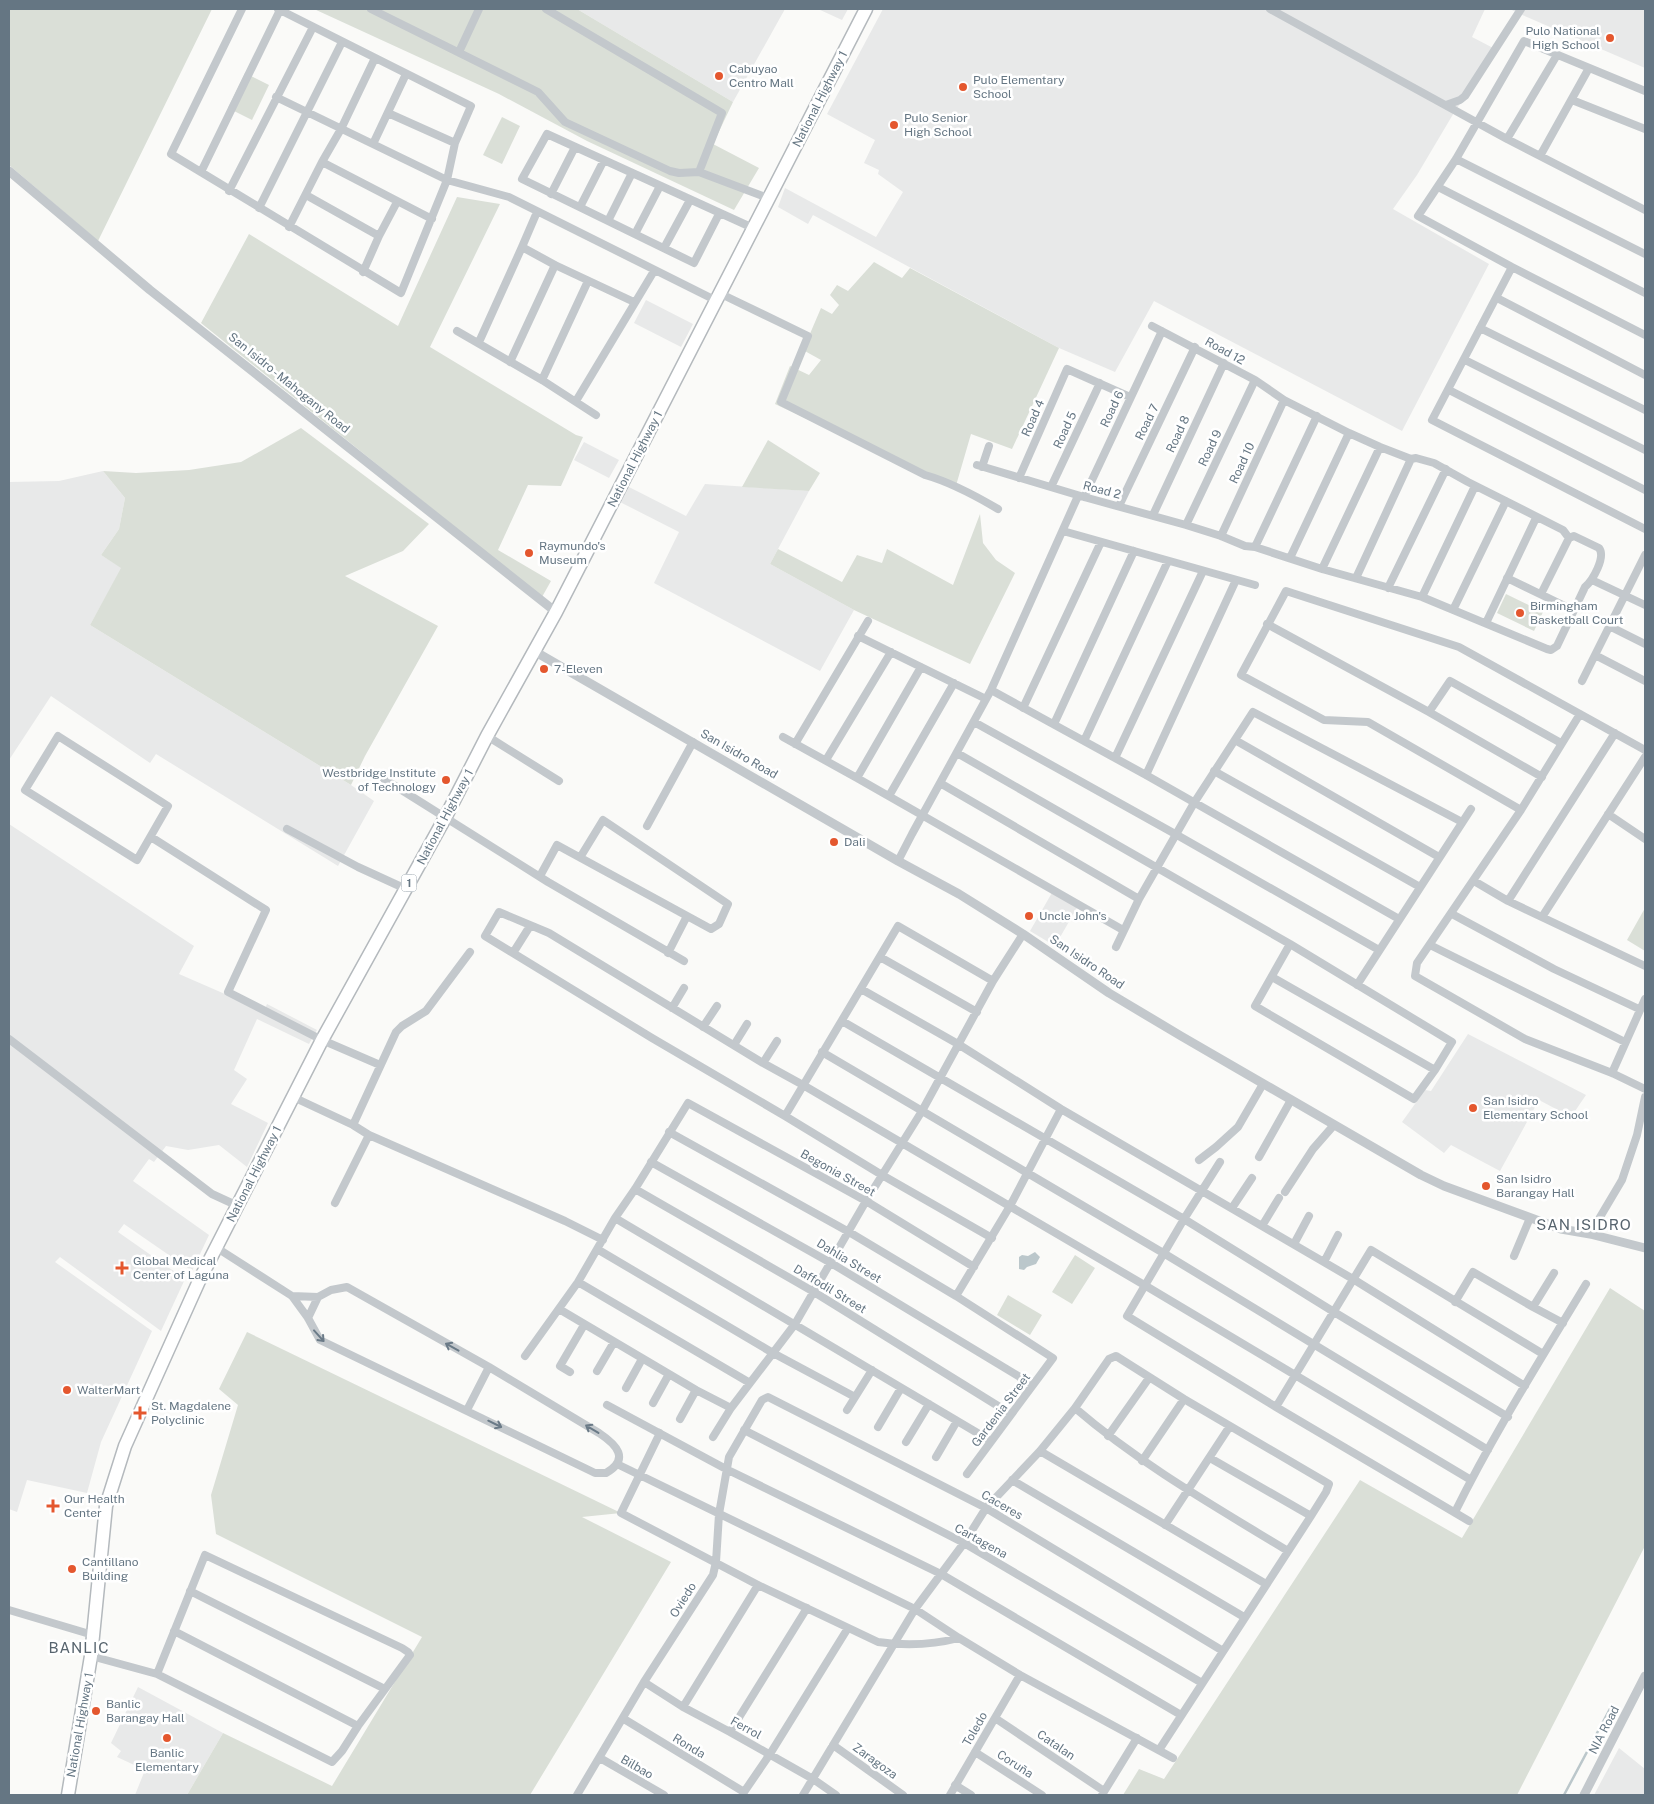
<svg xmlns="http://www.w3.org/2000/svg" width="1654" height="1804" font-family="'Public Sans',sans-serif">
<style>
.built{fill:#e8e9e9}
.green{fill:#dadfd7}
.water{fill:#bbc7cb}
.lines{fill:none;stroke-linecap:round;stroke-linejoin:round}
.stream{stroke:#bbc7cb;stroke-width:2.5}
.trunk-casing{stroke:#b4b9bd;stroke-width:15}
.minor{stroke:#c3c8cc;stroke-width:8}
.tertiary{stroke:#c3c8cc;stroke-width:9}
.trunk{stroke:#fff;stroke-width:12}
.oneway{stroke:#6a7a87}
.poi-dot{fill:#e4572e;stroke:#fff;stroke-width:2}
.labels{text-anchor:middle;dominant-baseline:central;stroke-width:5;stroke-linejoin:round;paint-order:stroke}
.shield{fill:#fff;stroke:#939fa8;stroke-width:1}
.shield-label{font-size:11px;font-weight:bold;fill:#657683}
.poi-label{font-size:12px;fill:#657683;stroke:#fff;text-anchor:start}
.street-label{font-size:12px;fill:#657683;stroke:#fff}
.quarter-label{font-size:15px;letter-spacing:1px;fill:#57646e;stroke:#fff}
</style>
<rect width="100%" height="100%" fill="#fafaf8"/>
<!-- built -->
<path class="built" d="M577 9H785L733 102Z
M818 9H848L842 20Z
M883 9H1485L1472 37 1497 50 1455 111 1417 175 1393 209 1489 264 1402 431 1154 301 1115 372 1059 348 813 215 808 224 778 207 785 188 876 237 903 192 878 174 879 170 864 163 875 140 827 114Z
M1510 9H1645V68L1520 14Z
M646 300 693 324 681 347 634 323Z
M584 442 619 460 609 478 574 460Z
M103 471 125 498 119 529 101 555 122 568 90 625 351 785 374 801 338 866 156 754 150 763 51 696 9 760V482L59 481Z
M705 484 809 491 770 564 854 610 820 671 654 583 679 532 618 501 627 486 686 516Z
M9 824 194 946 179 974 264 1011 267 1004 317 1030 309 1044 257 1019 234 1070 247 1079 231 1104 268 1123 247 1167 219 1145 188 1150 166 1146 154 1162 149 1159 133 1181 209 1235 192 1271 124 1224 118 1232 185 1279 161 1331 60 1257 55 1262 152 1331 101 1442 87 1493 27 1480 17 1512 9 1509Z
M1053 891 1078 906 1055 946 1030 931Z
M1468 1034 1586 1095 1571 1117 1539 1100 1500 1171 1451 1145 1444 1153 1402 1122 1425 1090 1431 1091Z
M138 1687 223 1733 187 1795H135L145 1770 117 1757 121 1751 111 1743Z
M1619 1748 1645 1769V1795H1594Z"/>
<!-- green -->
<path class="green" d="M9 9H212L98 241 9 165Z
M314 9H577L733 102 713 144 759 168 734 210 587 141 499 94Z
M245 73 269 85 252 120 228 108Z
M502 117 520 126 502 164 483 155Z
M457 197 500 204 430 347 576 435 583 437 561 486 528 485 498 550 551 581 542 597 201 323 249 234 398 326Z
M874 262 902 278 910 268 1059 348 1012 449 971 434 955 489 775 404 790 366 809 375 821 360 803 350 821 308 832 314 839 305 830 295 837 285 848 291Z
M301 428 429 524 403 551 345 576 438 626 365 756 351 785 90 625 121 568 101 555 119 529 125 498 103 471 136 473 189 470 241 462Z
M768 440 820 473 809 491 742 487Z
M980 514 983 543 996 560 1015 573 970 664 854 610 770 564 778 549 842 582 857 555 882 563 887 549 953 585Z
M1506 594 1543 612 1534 631 1497 613Z
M1645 908V951L1627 940Z
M1075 1255 1095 1268 1072 1304 1052 1292Z
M1610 1288 1645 1311V1546L1517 1795H1123L1139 1769 1164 1779 1360 1480 1462 1538Z
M1008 1295 1042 1315 1030 1335 997 1315Z
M247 1332 621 1513 582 1517 671 1562 530 1795H187L223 1733 332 1786 422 1637 216 1534 211 1495 238 1405 219 1389Z"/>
<!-- water -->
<path class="water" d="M1035 1252 1040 1257 1036 1264 1027 1267 1024 1270 1019 1269V1257L1022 1255 1028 1256Z"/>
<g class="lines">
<!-- stream -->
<path class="stream" d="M1564 1795 1612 1705"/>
<defs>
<path id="trunk" d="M68 1795 91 1656 106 1506 125 1446 155 1379 199 1281 322 1040 445 818 487 736 556 612 866 9"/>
</defs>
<!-- trunk casing -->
<use href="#trunk" class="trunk-casing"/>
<!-- minor -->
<path class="minor" d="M242 9 171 154 401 293 447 180 455 143 471 106 278 9
M371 9 538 92 565 122 670 171 679 173 699 172 722 113 546 9
M1270 9 1507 139 1645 210
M459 52 479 9
M1645 91 1524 41 1456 159 1418 216 1512 267 1645 335
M276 97 447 180 509 197 715 300
M1572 100 1645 129
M1446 105 1460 100 1465 96 1521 9
M388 113 455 143
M1507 139 1557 55
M373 144 406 74
M1540 156 1589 68
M1456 159 1645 254
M322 162 432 219
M201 172 280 10
M699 172 768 198
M1438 187 1645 293
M229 191 313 27
M551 194 575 147
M306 195 379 236
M580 207 604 160
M259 208 342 42
M719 214 694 263 522 179 547 134 753 228
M608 221 632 173
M289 227 322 162 341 129 375 58
M635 234 660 186
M522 247 555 265 634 302
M664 248 690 200
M1512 267 1432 420 1645 529
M363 272 379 236 397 202
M719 293 808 336 781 402 925 475C950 482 976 496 998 509
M1497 298 1645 375
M1480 328 1645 410
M457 331 542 380 596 415
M479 342 522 247 537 212
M1465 360 1645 450
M510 362 555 265
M542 380 588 281
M1449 390 1645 490
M576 401 654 271
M977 465 1084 497 1186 525 1221 536 1245 546 1255 547 1322 569 1422 597 1547 649 1551 650 1557 646 1585 587C1593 580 1606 557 1599 548L1574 536 1569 538 1563 530 1468 482 1434 463 1416 458 1411 459 1380 447 1349 433 1284 400 1255 380 1152 326
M982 467 989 446
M1019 478 1067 369 1130 397
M1051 487 1100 383
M1084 497 1162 331
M1119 506 1195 347
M1153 515 1224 363
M1186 525 1255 380
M1063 531 1255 585
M1221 536 1284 400
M1255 547 1317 416
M1290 558 1349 433
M1322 569 1380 447
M1356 578 1411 459
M1507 578 1573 610
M1592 580 1645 605
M1388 588 1446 469
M1541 594 1569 538
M1422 597 1475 486
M1453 610 1506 501
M1486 623 1536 518
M1267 624 1429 712 1542 777
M1609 626 1645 644
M858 636 986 699
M1595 655 1645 681
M1582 681 1645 555
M991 690 1146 775 1399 919
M1023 708 1101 542
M1429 712 1450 681 1561 743
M1580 714 1521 810 1417 963 1415 976 1525 1039 1612 1073 1645 1089
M974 722 1177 835 1379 950
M1054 724 1134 551
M58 736 168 806 137 860 25 790Z
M487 736 559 781
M783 737 857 778 1123 930
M1235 740 1439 857
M1084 741 1168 561
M795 744 868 621
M957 753 1290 944 1452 1042 1435 1070 1414 1099 1255 1006 1290 944
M1115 758 1203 571
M826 760 891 652
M1214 771 1420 887
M1146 775 1236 580
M857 778 921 667
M384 779 548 882 684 961
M940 783 1139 899
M889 796 954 683
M1521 810 1368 722 1324 720 1241 675 1286 591 1459 647 1645 750
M1608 814 1645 839
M647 826 693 742
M287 829 358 867 406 889
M151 837 266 910 228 992 322 1040 380 1065
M898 861 912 834 991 690 1078 496
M540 876 557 845 711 929 719 924 728 904 603 820 581 856
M1474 881 1508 901 1645 966
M1508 901 1615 733
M1452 914 1554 969 1639 1009
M1542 917 1645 757
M1430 945 1625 1042
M1116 947 1139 899 1194 803 1253 712 1462 822
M513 953 530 926
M668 953 687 916
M880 957 977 1012
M1272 977 1435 1070
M1357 985 1471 809
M861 989 958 1044 1061 1109 1353 1279 1525 1386
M672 1008 684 988
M842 1021 1184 1219 1334 1312 1508 1417
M703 1027 717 1006
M9 1039 212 1194 238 1206
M734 1045 747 1024
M822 1052 1165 1254 1488 1450
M763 1063 777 1041
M1612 1073 1645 999
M293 1097 353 1125 369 1135 565 1221 603 1240
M785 1116 898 926 993 981
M353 1125 396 1032 402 1026 426 1011 470 952
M669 1132 849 1232 956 1296 1053 1358 967 1474
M1259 1157 1291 1100
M1199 1160 1216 1147 1238 1127 1263 1084
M651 1162 831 1263 1033 1385
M1220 1162 1184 1219 1127 1316 1276 1407 1469 1521
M635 1189 814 1292 1011 1414
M1285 1192 1313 1149 1334 1125
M335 1203 369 1135
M1232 1208 1252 1178
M615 1218 991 1441
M1262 1226 1279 1198
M1590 1234 1622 1180 1637 1135 1645 1097
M992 1238 882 1175 785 1116 652 1038 485 936 499 912 549 933 763 1063 803 1085 1146 1286 1471 1480
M1294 1244 1309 1216
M217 1248 292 1296 308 1318 320 1340 595 1473H606C630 1459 617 1445 599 1433L489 1367 347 1287 331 1290 318 1297 292 1296
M597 1249 773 1353 855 1397
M1514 1256 1530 1218
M1324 1262 1338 1235
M578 1282 750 1383
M956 1296 1010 1206 1061 1109
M1455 1302 1473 1272 1533 1307 1563 1323
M1533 1307 1554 1273
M559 1309 696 1390 731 1408
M308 1318 318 1297
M525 1356 578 1282 615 1218 635 1189 688 1103 866 1201 974 1267
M597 1371 614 1342
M570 1372 560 1366 584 1325
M626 1388 642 1359
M653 1403 669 1374
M607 1405 726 1469 941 1574 1181 1715
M1276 1407 1371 1250 1543 1354
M1075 1408C1140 1464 1214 1506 1288 1551
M467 1410 489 1367
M847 1410 872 1370
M680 1419 696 1390
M878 1427 901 1388
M744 1430 964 1543 1202 1683
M660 1433 621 1513 758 1585 878 1642C907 1646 932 1645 959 1638
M1108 1436 1149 1378
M713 1437 731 1408 795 1324 866 1201 922 1111 993 981 1023 934
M906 1442 929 1404
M1040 1451 1266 1584
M936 1457 957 1421
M1210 1458 1311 1516
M1142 1461 1184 1399
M617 1464 915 1609 959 1638 1020 1675 1173 1758
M1012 1480 1244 1617
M1455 1512C1494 1433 1541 1359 1586 1284
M1165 1525 1230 1426
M190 1591 385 1689
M9 1610 93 1635
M174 1631 358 1726
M91 1656 157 1674 332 1762 342 1751 358 1726 410 1655 408 1652 402 1648 205 1555 157 1674
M644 1682 683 1707 730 1732 813 1779 836 1795
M683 1707 758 1585
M995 1718 1104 1791
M624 1719 744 1792
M730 1732 807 1608
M833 1745 903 1795
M975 1752 1042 1795
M600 1758 664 1795
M955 1785 971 1795
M577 1795 644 1682 713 1575 716 1562 719 1514 729 1457 762 1400 768 1397 986 1508 1223 1651
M742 1795 770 1754 848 1628
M803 1795 915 1609 964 1543 986 1508 1040 1451 1075 1408 1109 1359 1116 1356 1184 1399 1329 1484 1326 1492 1311 1516 1159 1750
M950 1795 1020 1675
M1102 1795 1137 1738"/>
<!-- tertiary -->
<path class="tertiary" d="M9 171 150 290 556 612
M534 651 898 861 959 894 1023 934 1109 993 1181 1036 1421 1175 1444 1186 1561 1229 1590 1234 1645 1248
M1584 1795 1645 1676"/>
<!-- trunk -->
<use href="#trunk" class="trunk"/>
</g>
<!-- one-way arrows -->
<defs><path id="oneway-shaft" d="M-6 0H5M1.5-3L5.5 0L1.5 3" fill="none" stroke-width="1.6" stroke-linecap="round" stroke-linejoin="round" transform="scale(1.25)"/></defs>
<g class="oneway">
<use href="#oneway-shaft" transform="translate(319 1336) rotate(48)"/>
<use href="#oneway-shaft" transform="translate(452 1347) rotate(-151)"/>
<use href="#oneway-shaft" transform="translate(495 1424) rotate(26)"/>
<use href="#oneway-shaft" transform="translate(592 1429) rotate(-149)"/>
</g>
<!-- markers -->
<g class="poi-dot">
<circle cx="1610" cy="38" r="5"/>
<circle cx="719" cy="76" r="5"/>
<circle cx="963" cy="87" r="5"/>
<circle cx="894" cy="125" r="5"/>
<circle cx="529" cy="553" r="5"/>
<circle cx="1520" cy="613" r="5"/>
<circle cx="544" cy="669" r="5"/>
<circle cx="446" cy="780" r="5"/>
<circle cx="834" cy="842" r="5"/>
<circle cx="1029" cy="916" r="5"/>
<circle cx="1473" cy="1108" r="5"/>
<circle cx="1486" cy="1186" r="5"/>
<path d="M119.5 1260.5h5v5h5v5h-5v5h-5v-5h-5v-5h5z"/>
<circle cx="67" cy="1390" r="5"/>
<path d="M137.5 1405.5h5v5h5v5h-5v5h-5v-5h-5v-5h5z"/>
<path d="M50.5 1498.5h5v5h5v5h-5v5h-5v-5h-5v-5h5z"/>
<circle cx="72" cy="1569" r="5"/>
<circle cx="96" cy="1711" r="5"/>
<circle cx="167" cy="1738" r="5"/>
</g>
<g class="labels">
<!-- shield labels -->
<rect class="shield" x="401.5" y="874.5" width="15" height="17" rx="4"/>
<g class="shield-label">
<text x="409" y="883">1</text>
</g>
<!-- poi labels -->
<g class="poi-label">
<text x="1600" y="31" text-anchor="end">Pulo National<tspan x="1600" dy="14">High School</tspan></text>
<text x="729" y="69">Cabuyao<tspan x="729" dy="14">Centro Mall</tspan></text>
<text x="973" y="80">Pulo Elementary<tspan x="973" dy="14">School</tspan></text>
<text x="904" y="118">Pulo Senior<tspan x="904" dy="14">High School</tspan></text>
<text x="539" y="546">Raymundo's<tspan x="539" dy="14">Museum</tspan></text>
<text x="1530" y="606">Birmingham<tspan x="1530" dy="14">Basketball Court</tspan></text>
<text x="554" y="669">7-Eleven</text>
<text x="436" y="773" text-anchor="end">Westbridge Institute<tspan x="436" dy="14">of Technology</tspan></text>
<text x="844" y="842">Dali</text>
<text x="1039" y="916">Uncle John's</text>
<text x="1483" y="1101">San Isidro<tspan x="1483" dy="14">Elementary School</tspan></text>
<text x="1496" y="1179">San Isidro<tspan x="1496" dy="14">Barangay Hall</tspan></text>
<text x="133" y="1261">Global Medical<tspan x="133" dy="14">Center of Laguna</tspan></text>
<text x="77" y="1390">WalterMart</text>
<text x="151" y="1406">St. Magdalene<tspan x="151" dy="14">Polyclinic</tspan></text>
<text x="64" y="1499">Our Health<tspan x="64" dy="14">Center</tspan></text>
<text x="82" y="1562">Cantillano<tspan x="82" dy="14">Building</tspan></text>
<text x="106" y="1704">Banlic<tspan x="106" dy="14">Barangay Hall</tspan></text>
<text x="167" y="1753" text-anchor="middle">Banlic<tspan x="167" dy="14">Elementary</tspan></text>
</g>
<!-- street labels -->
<g class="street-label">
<text transform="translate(820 99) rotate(-63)">National Highway 1</text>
<text transform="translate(1225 351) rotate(29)">Road 12</text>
<text transform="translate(289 383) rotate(39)">San Isidro - Mahogany Road</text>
<text transform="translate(1112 409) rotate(-65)">Road 6</text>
<text transform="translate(1033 418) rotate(-66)">Road 4</text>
<text transform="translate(1147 422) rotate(-64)">Road 7</text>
<text transform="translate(1065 430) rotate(-65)">Road 5</text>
<text transform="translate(1178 434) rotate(-65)">Road 8</text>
<text transform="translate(1210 448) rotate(-65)">Road 9</text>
<text transform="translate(635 459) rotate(-63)">National Highway 1</text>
<text transform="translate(1242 463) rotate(-65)">Road 10</text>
<text transform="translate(1102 490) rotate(15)">Road 2</text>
<text transform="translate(739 754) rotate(30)">San Isidro Road</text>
<text transform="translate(445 817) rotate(-62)">National Highway 1</text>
<text transform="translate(1087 962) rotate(34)">San Isidro Road</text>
<text transform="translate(838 1173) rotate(29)">Begonia Street</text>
<text transform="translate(254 1174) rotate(-63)">National Highway 1</text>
<text transform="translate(849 1261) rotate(31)">Dahlia Street</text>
<text transform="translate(830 1289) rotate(31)">Daffodil Street</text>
<text transform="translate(1001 1410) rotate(-53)">Gardenia Street</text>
<text transform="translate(1002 1505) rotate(30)">Caceres</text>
<text transform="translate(981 1541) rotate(29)">Cartagena</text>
<text transform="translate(683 1600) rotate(-58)">Oviedo</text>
<text transform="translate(80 1725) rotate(-80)">National Highway 1</text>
<text transform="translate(746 1728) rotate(29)">Ferrol</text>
<text transform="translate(975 1729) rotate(-60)">Toledo</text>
<text transform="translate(1604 1730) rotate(-63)">NIA Road</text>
<text transform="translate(1056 1745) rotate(34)">Catalan</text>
<text transform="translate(689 1746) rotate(31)">Ronda</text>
<text transform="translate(875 1761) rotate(36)">Zaragoza</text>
<text transform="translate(1015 1764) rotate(33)">Coruña</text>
<text transform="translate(637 1767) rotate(30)">Bilbao</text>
</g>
<!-- quarter labels -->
<g class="quarter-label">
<text x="1584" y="1224">SAN ISIDRO</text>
<text x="79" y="1647">BANLIC</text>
</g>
</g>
<!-- border -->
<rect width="1654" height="1804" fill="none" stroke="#657683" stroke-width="20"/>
</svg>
